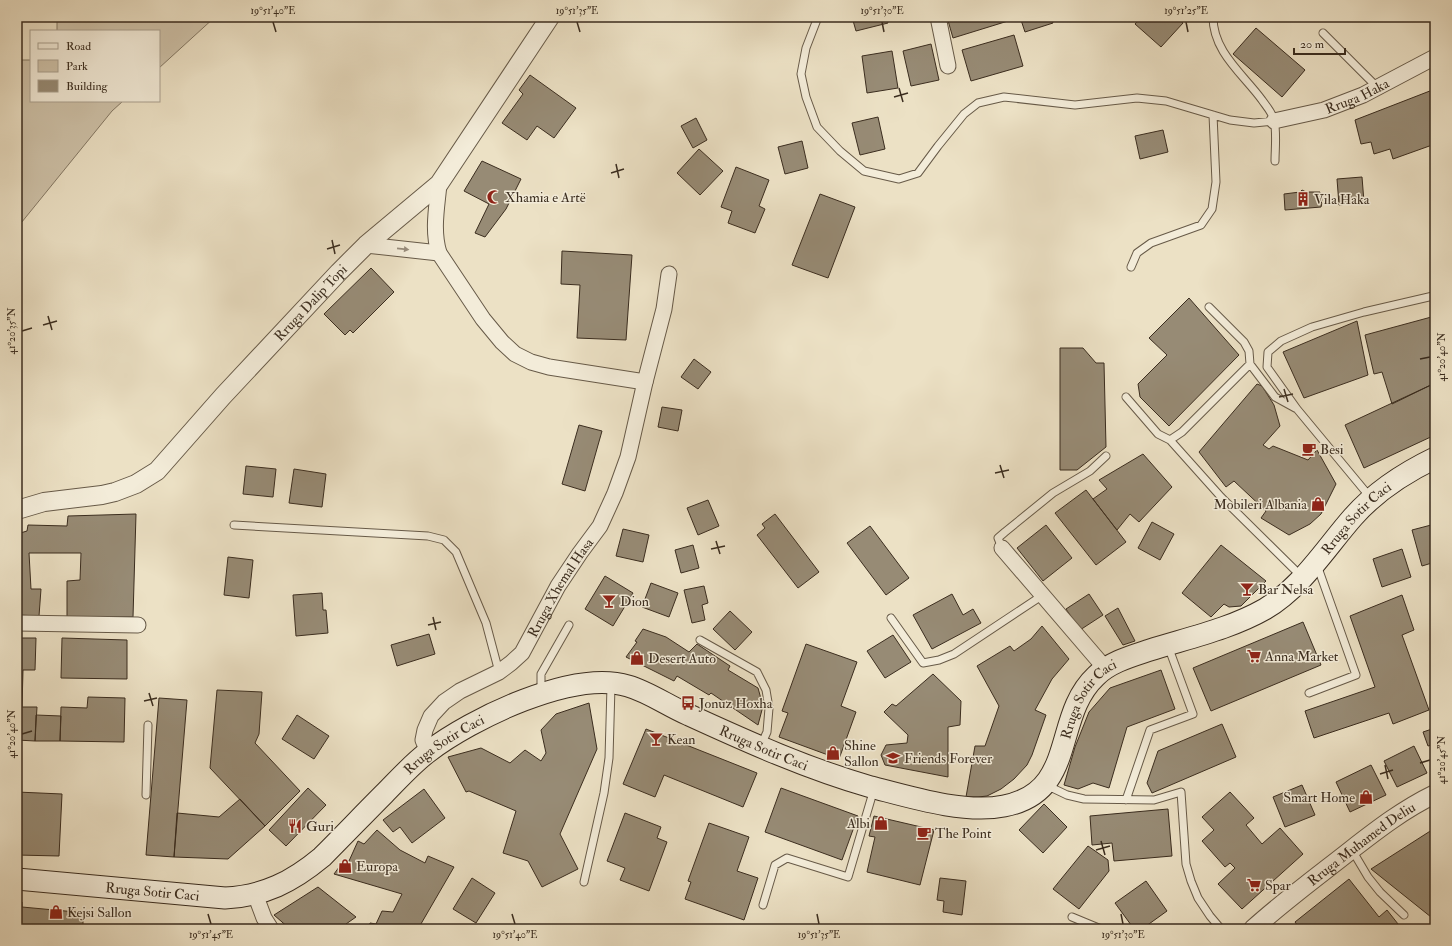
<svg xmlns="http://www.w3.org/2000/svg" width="1452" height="946" font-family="'IM FELL Double Pica',serif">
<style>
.green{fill:#cec2a9;stroke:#847864}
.building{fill:#978b75;stroke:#3b2d1f}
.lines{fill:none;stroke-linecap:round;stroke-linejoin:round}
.service-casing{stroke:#675a48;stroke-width:9}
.minor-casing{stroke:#675a48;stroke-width:17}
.tertiary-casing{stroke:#675a48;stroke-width:20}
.secondary-casing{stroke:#3b2d1f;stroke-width:23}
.service{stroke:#f3ecd9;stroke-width:7}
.minor{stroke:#f3ecd9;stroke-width:15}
.tertiary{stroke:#f3ecd9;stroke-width:18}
.secondary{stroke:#f3ecd9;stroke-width:21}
.oneway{fill:#978c7c}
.ticks{fill:none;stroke:#3b2d1f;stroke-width:1.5}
.labels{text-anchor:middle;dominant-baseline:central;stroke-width:3;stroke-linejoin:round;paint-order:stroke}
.street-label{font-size:14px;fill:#3b2d1f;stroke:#f3ecd9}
.poi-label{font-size:14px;fill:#3b2d1f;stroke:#f3ecd9;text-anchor:start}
.neatline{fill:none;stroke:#3b2d1f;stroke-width:1.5}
.ticks-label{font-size:10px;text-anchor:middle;fill:#3b2d1f}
</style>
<rect width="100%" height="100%" fill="#ece1c5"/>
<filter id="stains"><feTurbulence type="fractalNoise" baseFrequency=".005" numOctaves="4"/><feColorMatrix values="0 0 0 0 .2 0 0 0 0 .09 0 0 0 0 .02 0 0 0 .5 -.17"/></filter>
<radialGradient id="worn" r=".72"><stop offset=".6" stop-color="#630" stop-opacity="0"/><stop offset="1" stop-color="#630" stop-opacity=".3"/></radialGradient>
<!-- green -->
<path class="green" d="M57 17H215L159 68V31H57Z
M17 60H31V101H123L112 111 17 228Z"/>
<!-- building -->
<path class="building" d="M852 17H886L888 23 856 31Z
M947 17H1007L1008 21 953 38Z
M1020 17H1051L1053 23 1025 32Z
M1141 17H1176L1183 23 1161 47 1135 24Z
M1256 28 1305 70 1282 97 1233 54Z
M1014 35 1023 66 971 81 962 50Z
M931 44 939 80 911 86 903 51Z
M892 51 898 88 867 93 862 56Z
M530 75 576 108 554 138 537 126 527 140 502 123 523 94 519 90Z
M1435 89V144L1393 159 1390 149 1374 154 1371 142 1361 144 1355 120Z
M878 117 885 149 860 155 852 123Z
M696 118 707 140 693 148 681 126Z
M1163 130 1168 152 1140 159 1135 136Z
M802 141 808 168 785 174 778 147Z
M699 149 723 171 700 195 677 173Z
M482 161 521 179 506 209 485 237 475 233 489 204 464 191Z
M736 167 769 180 759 206 765 209 755 233 728 223 732 211 721 207Z
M1362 177 1364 202 1339 205 1337 179Z
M1302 190 1306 192H1320V196L1322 197V200L1321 202 1322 203 1321 207 1285 210 1284 194 1300 192Z
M820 194 855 207 828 278 792 265Z
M562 251 632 255 626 340 577 338 580 285 561 284Z
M371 268 394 292 353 333 350 330 345 335 324 314Z
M1189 298 1239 355 1169 426 1140 397 1138 384 1167 355 1149 338Z
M1435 316V352L1432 354 1433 384 1392 404 1382 372 1374 374 1365 335Z
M1357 321 1368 375 1304 398 1283 352Z
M1060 348H1083L1096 363H1104L1106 447 1077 470H1060Z
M694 359 711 372 698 389 681 377Z
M1257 384 1262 386 1274 405 1280 426 1263 445 1269 449 1273 446 1308 460 1317 450 1336 484 1321 514 1310 524 1289 535 1261 518 1266 511 1234 481 1226 487 1199 452Z
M1433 384 1435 390V435L1364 468 1345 425Z
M662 407 682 410 678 431 658 427Z
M579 425 602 431 585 491 562 484Z
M1143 454 1172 487 1139 522 1130 514 1117 530 1093 499 1107 489 1099 480Z
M246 466 276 469 273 497 243 494Z
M294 469 326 474 322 507 289 503Z
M1086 490 1126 542 1096 565 1055 513Z
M708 500 719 526 698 535 687 508Z
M136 514 133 617H67V581L80 580 81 553H29L31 589H41L39 616 17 615V534L27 531 28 525 67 526 68 516Z
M775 514 819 572 798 588 757 535 765 528 762 524Z
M1152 522 1174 534 1160 560 1138 548Z
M1435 524V562L1422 566 1412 530Z
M1046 525 1072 558 1043 581 1017 548Z
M870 526 909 578 886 595 847 543Z
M623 529 649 535 643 562 616 556Z
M693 545 699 568 681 573 675 550Z
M1221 545 1266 581 1241 606 1229 607 1224 604 1211 617 1182 593Z
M1402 549 1411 577 1382 587 1373 559Z
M228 557 253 560 249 598 224 595Z
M605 576 633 593 613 626 585 609Z
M651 583 678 593 669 617 642 607Z
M704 586 708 603 702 605 705 620 692 623 684 590Z
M322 593 323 610H326L328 633 296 636 293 595Z
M952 594 963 615 973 609 981 623 932 649 913 615Z
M1089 594 1103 615 1080 630 1066 609Z
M1402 595 1414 630 1402 635 1429 710 1393 724 1389 713 1314 738 1305 711 1375 687 1350 616Z
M1118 608 1135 641 1123 645 1105 616Z
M730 611 752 632 735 650 713 629Z
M1303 622 1321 665 1211 711 1193 668Z
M1042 626 1069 659 1052 679 1035 710 1046 715 1032 755 1027 765 1014 779 1001 789 987 796 978 797H966L975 746H985L999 706 977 666 1010 646 1014 651 1031 639Z
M643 629 666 637 689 652 697 644 730 666 728 670 758 688 763 706 758 725 711 693 709 695 677 676 674 681 626 657 637 642 635 641Z
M429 634 435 654 397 666 391 645Z
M893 635 911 662 885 678 867 651Z
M17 638H36L35 670H23L22 707H37L35 741 17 740Z
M62 638 127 640V679L61 678Z
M806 644 857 662 841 706 856 712 839 759 779 737 788 713 782 711Z
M1161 670 1175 709 1127 727 1109 788 1093 783 1078 789 1064 785 1075 747 1089 712 1110 688Z
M933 674 961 701 960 725 948 727V777L885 765 881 755 886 745 907 743 908 735 884 712 892 704 896 706Z
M217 690 262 692 259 734 255 743 300 791 265 826 210 768Z
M88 697 125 698 124 742 60 741 61 707 87 708Z
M159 698 187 700 174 857 146 855Z
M589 703 597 749 560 834 578 869 542 887 528 861 503 853 516 811 469 791 466 792 448 757 481 748 510 763 525 750 541 761 546 753 541 730 556 714Z
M36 715 61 716 60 741H35Z
M297 715 329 736 314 759 282 739Z
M1222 724 1236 757 1152 793 1147 783 1158 751Z
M1435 728V744L1428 746 1423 732Z
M646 729 757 773 743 807 664 775 655 797 623 784Z
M1414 746 1427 773 1397 787 1384 761Z
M1371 765 1386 795 1350 812 1336 782Z
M1302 785 1315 815 1285 827 1273 797Z
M308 788 326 805 286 846 269 830Z
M781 788 858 816 842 860 765 832Z
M424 789 445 818 412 843 400 827 393 832 383 820Z
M17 792 62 794 59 856 17 855Z
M1230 792 1254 818 1246 825 1262 844 1280 828 1303 854 1242 909 1218 884 1235 868 1230 863 1225 867 1202 841 1214 830 1202 817Z
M240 799 265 826 228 859 174 857 177 813 219 817Z
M1044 804 1067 827 1043 853 1019 830Z
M1168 809 1172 856 1114 861 1112 843 1092 845 1090 816Z
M625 813 661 827 657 838 667 842 649 891 620 880 625 868 607 861Z
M874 816 934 830 920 885 867 872 875 837 869 836Z
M709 823 749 837 737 871 758 878 744 920 685 899 691 882 688 881Z
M1435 828V913L1431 917 1371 869Z
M377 830 400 850 425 863 428 856 454 867 418 929H368L370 923 376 924 382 911 393 912 402 894 334 874 345 859 349 861 358 841 364 844Z
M1088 846 1108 860 1109 871 1079 909 1053 889Z
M472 878 495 893 476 923 453 909Z
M940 878 966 881 962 915 943 912 944 901 937 900Z
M1349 879 1379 917 1387 910 1402 929H1300L1295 922Z
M1146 881 1167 911 1142 929H1134L1115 903Z
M318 887 356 917 346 924 352 929H290L274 915Z
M17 901 22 902V907L76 912V916H83V929H17Z"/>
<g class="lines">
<defs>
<path id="service" d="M818 17 806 48 801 74 806 97 817 127 840 151 864 171 899 179 918 173 938 146 964 114 978 103 1004 97 1075 105 1137 98 1166 101 1230 120 1254 123 1274 121
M1213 17C1213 52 1243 74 1262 100 1266 106 1273 113 1274 121 1277 131 1275 150 1275 161
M1323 33 1377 87
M1131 267 1137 253 1151 243 1201 225 1212 209 1216 182 1213 115
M1250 364 1275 397 1295 408
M1126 397 1158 434 1170 440 1182 432 1250 364 1249 351 1244 342 1209 307
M1170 440 1221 497 1301 576
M1370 497 1297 409 1267 367 1268 352 1281 341 1312 327 1364 312 1433 296
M234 525 428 536 444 540 456 552 486 623 499 672
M1002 548 998 538 1005 532 1053 493 1090 471 1106 456
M891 618 923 663 939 660 954 654 1043 595
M700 640 757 672 766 690 769 708 767 732 761 745
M541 691V674L569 625
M1309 693 1356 675 1317 565
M1046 785 1067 795 1084 799 1154 800 1181 792 1186 864 1191 881 1198 898 1210 916 1221 929
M146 795 148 725
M1126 800 1150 730 1193 714 1168 646
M1352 850 1368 877 1380 892 1404 915
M584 882 604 793 609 758 611 686
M763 905 775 865 787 858 848 877 874 789
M1072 917 1101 929"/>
<g id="minor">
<path d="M938 17 948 66"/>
<path id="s1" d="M1274 121 1324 110 1363 95 1435 57"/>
<path d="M439 184C437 207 432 230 439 253L483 319 502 342 515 354 531 362 549 367 645 382"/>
<path d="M366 245 439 253"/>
<path d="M1002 548 1105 668"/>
<path d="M17 623 138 625"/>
<path id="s2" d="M428 752 423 740 425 730 431 716 444 702 460 691 499 672 511 663 522 653 558 586 580 553 600 526 615 493 628 457 645 382 664 309 669 274"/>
<path d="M255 894 264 918 271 929"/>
</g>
<g id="tertiary">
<path id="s3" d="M17 510 44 502 102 495 115 492 136 484 157 471 223 396 339 272 366 245 439 184 550 17"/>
<path id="s4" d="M1253 929C1284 901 1318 876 1351 850 1378 829 1404 809 1435 794"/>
</g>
<g id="secondary">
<path id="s5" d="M17 879 225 898C264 896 292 882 322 857 343 836 363 815 384 794 398 780 412 764 428 752 471 719 573 669 628 686 649 692 668 706 689 715 748 742 808 769 871 787 910 797 964 814 1004 806 1078 792 1052 717 1096 676 1110 662 1132 656 1150 650 1188 638 1230 629 1265 609 1302 587 1325 549 1353 517 1375 492 1406 472 1435 458"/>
</g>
</defs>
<!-- service casing -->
<use href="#service" class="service-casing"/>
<!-- minor casing -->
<use href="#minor" class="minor-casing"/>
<!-- tertiary casing -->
<use href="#tertiary" class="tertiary-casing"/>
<!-- secondary casing -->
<use href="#secondary" class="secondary-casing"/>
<!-- service -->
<use href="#service" class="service"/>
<!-- minor -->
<use href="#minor" class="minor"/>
<!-- tertiary -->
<use href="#tertiary" class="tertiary"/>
<!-- secondary -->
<use href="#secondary" class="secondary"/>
</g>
<!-- one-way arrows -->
<defs><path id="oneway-solid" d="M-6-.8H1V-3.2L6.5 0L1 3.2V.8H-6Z"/></defs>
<use class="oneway" href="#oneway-solid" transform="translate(403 249) rotate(6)"/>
<!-- ticks -->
<path class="ticks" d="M273 22 276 32M577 22 580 32M882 22 884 32M1186 22 1188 32M899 88 903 102M894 97 908 93M616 164 619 178M611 173 624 169M332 240 335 254M327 249 340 245M48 316 52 330M43 325 57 321M22 331 32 328M1420 359 1430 357M1284 389 1288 402M1279 397 1293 394M1000 465 1004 478M995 473 1009 470M716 541 720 554M711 549 725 546M433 617 436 630M428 625 441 622M149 693 153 706M144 701 157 698M22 734 32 731M1420 763 1430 760M1385 765 1388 779M1380 774 1393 770M1101 841 1105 855M1096 850 1110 846M208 914 211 924M512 914 515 924M817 914 819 924M1121 914 1123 924"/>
<!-- icons -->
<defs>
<symbol id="mosque-bare" viewBox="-9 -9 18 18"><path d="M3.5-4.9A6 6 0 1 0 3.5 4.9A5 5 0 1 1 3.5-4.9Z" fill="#8f2418" stroke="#f3ecd9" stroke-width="2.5" paint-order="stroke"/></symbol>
<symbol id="building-bare" viewBox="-9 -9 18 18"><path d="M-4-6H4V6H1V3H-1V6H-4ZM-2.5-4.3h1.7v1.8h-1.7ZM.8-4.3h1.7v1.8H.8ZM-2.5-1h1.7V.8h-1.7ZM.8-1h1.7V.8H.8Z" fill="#8f2418" stroke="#f3ecd9" stroke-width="2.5" paint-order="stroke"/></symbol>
<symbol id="cafe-bare" viewBox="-9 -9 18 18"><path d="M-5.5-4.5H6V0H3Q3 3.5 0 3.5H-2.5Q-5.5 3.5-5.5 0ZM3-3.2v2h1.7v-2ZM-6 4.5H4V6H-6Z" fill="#8f2418" stroke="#f3ecd9" stroke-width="2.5" paint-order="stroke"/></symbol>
<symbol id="shop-bare" viewBox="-9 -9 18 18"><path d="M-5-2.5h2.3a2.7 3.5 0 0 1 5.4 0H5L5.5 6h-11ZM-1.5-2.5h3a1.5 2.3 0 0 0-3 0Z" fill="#8f2418" stroke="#f3ecd9" stroke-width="2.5" paint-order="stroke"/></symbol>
<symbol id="bar-bare" viewBox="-9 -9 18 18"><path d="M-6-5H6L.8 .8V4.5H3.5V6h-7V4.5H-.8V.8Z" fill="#8f2418" stroke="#f3ecd9" stroke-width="2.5" paint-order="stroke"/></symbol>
<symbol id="supermarket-bare" viewBox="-9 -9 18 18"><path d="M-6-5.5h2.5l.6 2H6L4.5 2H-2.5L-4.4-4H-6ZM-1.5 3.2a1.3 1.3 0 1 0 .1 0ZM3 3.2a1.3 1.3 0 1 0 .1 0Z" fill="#8f2418" stroke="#f3ecd9" stroke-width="2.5" paint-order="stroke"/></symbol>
<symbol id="bus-bare" viewBox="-9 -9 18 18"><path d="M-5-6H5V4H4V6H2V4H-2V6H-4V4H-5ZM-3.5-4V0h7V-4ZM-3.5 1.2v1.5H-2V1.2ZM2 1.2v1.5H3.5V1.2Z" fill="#8f2418" stroke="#f3ecd9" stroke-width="2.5" paint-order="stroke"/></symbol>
<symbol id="school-bare" viewBox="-9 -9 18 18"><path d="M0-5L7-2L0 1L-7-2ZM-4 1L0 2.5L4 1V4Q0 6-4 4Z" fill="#8f2418" stroke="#f3ecd9" stroke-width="2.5" paint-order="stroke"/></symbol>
<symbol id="restaurant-bare" viewBox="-9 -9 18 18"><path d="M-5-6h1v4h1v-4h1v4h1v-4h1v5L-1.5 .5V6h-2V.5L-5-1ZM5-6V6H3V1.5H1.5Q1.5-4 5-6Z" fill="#8f2418" stroke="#f3ecd9" stroke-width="2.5" paint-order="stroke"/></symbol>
</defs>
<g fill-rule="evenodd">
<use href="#mosque-bare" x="484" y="187" width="20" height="20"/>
<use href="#building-bare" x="1293" y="189" width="20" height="20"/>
<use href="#cafe-bare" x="1299" y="439" width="20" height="20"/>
<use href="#shop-bare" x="1308" y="494" width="20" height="20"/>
<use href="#bar-bare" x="1237" y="579" width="20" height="20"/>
<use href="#bar-bare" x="599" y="591" width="20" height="20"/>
<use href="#supermarket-bare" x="1244" y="646" width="20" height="20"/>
<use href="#shop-bare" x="627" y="648" width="20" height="20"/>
<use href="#bus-bare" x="678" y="693" width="20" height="20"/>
<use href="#bar-bare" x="646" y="729" width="20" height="20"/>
<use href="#shop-bare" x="823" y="743" width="20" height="20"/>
<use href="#school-bare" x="883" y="748" width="20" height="20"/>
<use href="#shop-bare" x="1356" y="787" width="20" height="20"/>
<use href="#shop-bare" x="871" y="813" width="20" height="20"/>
<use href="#restaurant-bare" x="285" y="816" width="20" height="20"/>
<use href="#cafe-bare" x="914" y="823" width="20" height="20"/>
<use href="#shop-bare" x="335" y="856" width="20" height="20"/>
<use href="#supermarket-bare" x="1244" y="875" width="20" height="20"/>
<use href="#shop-bare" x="46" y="902" width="20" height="20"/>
</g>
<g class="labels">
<!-- street labels -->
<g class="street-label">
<text stroke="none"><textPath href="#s1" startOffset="87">Rruga Haka</textPath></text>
<text stroke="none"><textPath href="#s3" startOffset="375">Rruga Dalip Topi</textPath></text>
<text stroke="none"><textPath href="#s5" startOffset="1561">Rruga Sotir Caci</textPath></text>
<text stroke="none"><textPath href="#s2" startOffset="226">Rruga Xhemal Hasa</textPath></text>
<text stroke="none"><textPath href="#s5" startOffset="1225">Rruga Sotir Caci</textPath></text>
<text stroke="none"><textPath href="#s5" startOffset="483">Rruga Sotir Caci</textPath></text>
<text stroke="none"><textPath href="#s5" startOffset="831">Rruga Sotir Caci</textPath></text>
<text stroke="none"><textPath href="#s4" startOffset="138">Rruga Muhamed Deliu</textPath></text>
<text stroke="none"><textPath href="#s5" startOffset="136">Rruga Sotir Caci</textPath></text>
</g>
<!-- poi labels -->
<g class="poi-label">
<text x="505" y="197">Xhamia e Artë</text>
<text x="1314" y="199">Vila Haka</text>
<text x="1320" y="449">Besi</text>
<text x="1307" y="504" text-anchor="end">Mobileri Albania</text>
<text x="1258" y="589">Bar Nelsa</text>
<text x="620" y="601">Dion</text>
<text x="1265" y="656">Anna Market</text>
<text x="648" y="658">Desert Auto</text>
<text x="699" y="703">Jonuz Hoxha</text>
<text x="667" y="739">Kean</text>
<text x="844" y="745">Shine<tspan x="844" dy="16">Sallon</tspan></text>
<text x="904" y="758">Friends Forever</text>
<text x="1355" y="797" text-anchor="end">Smart Home</text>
<text x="870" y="823" text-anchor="end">Albi</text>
<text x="306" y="826">Guri</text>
<text x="935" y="833">The Point</text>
<text x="356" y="866">Europa</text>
<text x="1265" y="885">Spar</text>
<text x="67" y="912">Kejsi Sallon</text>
</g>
</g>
<!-- margin -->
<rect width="1452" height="946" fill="none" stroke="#ece1c5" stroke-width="44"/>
<!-- legend -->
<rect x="30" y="30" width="130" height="72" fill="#f3ecd9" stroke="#a9a08f"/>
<rect x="38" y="43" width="20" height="6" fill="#f3ecd9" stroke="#a9a08f"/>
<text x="66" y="50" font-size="12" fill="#3b2d1f">Road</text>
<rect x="38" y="60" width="20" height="12" fill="#cec2a9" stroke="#a9a08f"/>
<text x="66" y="70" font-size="12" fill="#3b2d1f">Park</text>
<rect x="38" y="80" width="20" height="12" fill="#978b75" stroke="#a9a08f"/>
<text x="66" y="90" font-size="12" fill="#3b2d1f">Building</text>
<!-- scale -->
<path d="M1294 48v6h51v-6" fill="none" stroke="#3b2d1f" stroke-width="2"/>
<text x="1300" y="48" font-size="12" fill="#3b2d1f" stroke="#f3ecd9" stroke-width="3" paint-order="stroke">20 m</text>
<rect x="22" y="22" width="1408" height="902" class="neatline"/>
<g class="ticks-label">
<text x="273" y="14">19°51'40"E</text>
<text x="577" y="14">19°51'35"E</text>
<text x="882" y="14">19°51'30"E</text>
<text x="1186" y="14">19°51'25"E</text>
<text transform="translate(11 331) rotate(-90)" y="4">41°20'35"N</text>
<text transform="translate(1441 357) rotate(-90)" y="4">41°20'40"N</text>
<text transform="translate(11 734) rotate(-90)" y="4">41°20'40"N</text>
<text transform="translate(1441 760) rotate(-90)" y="4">41°20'45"N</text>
<text x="211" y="938">19°51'45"E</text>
<text x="515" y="938">19°51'40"E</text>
<text x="819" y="938">19°51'35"E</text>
<text x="1123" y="938">19°51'30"E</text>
</g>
<rect width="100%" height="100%" filter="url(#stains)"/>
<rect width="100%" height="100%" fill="url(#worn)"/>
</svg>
